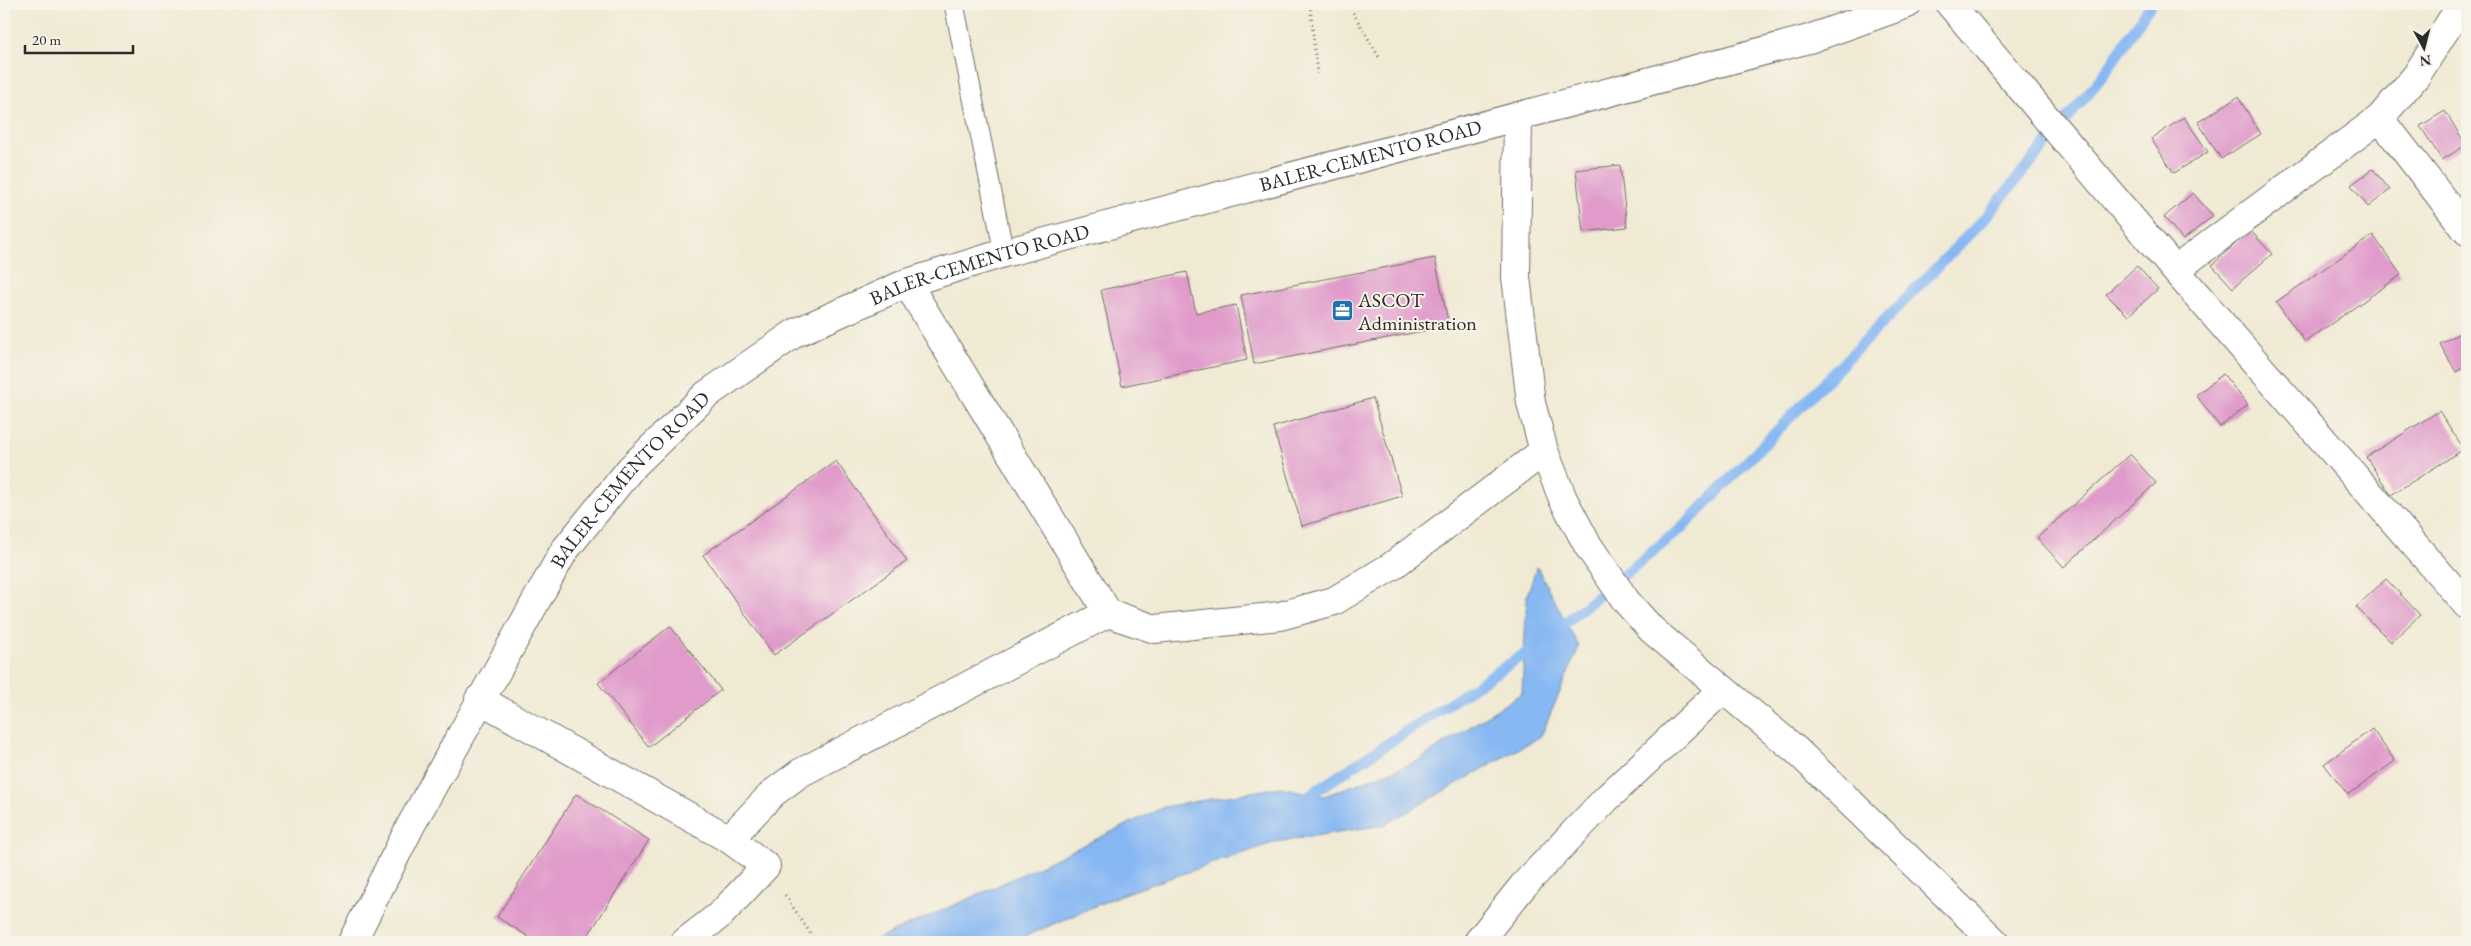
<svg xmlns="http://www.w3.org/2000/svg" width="2471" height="946" font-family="'EB Garamond',serif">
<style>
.water{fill:#87b8f3;stroke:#59728f}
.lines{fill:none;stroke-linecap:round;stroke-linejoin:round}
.stream{stroke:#87b8f3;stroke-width:11}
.building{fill:#e09bcb}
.lane-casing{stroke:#706e66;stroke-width:21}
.street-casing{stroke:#706e66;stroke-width:30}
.secondary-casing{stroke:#706e66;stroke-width:30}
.path{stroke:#706e66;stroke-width:3;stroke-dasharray:1 4;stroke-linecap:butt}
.lane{stroke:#fff;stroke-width:19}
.street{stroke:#fff;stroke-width:28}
.secondary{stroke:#fff;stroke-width:28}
.labels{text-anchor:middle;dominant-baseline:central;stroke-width:4;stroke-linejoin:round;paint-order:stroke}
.street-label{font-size:20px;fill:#2b2b2b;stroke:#f7f3e8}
.poi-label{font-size:20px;fill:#2b2b2b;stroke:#f7f3e8;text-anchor:start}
</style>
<rect width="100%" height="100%" fill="#f7f3e8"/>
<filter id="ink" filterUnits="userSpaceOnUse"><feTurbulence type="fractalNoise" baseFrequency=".02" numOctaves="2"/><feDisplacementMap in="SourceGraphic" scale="10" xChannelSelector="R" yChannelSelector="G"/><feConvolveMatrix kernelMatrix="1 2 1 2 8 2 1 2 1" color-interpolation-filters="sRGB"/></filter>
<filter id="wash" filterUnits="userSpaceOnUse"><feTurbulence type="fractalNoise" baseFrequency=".0096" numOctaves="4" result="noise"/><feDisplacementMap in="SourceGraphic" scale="20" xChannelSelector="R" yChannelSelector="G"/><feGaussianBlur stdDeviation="1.12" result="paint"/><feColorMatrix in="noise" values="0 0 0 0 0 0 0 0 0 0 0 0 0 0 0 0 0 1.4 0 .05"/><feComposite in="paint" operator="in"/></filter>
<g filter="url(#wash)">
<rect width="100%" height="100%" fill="#f0ead4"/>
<!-- water -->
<path class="water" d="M1537 567 1579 647 1541 736 1384 825 1276 842 1123 894 1012 942H870L991 889 1164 807 1280 787 1324 796 1416 762 1522 693 1527 595Z"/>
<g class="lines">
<!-- stream -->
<path class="stream" d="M1555 631 1685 525 1984 219 2105 73 2151 4
M1299 802 1535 647"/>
</g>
<g id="blocks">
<!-- building -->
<path class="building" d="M2238 97 2261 134 2221 159 2198 122Z
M2445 111 2466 145 2442 160 2420 126Z
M2184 117 2208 152 2174 173 2151 139Z
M1620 165 1627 227 1583 232 1576 170Z
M2373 169 2390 190 2368 207 2351 185Z
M2193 193 2213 216 2183 240 2164 217Z
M2250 230 2272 254 2233 288 2212 265Z
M2373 235 2401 275 2305 342 2276 302Z
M1435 258 1449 326 1254 364 1241 295Z
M2137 266 2158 289 2128 316 2106 294Z
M1187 272 1196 313 1236 305 1247 360 1122 386 1101 290Z
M2467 329V366L2456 372 2440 344Z
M2223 374 2248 405 2220 427 2196 395Z
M1373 398 1402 496 1302 526 1273 427Z
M2439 411 2464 449 2391 495 2366 457Z
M2130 454 2156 483 2064 567 2037 538Z
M836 461 907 561 774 655 703 555Z
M2386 579 2420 615 2391 642 2356 607Z
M670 626 721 690 649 747 598 683Z
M2372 729 2395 761 2348 795 2324 764Z
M576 794 649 840 584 942H537L497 917Z"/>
</g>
</g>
<g filter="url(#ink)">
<use href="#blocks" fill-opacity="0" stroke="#706e66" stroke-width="1"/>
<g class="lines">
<defs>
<path id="lane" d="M954 4 1004 253"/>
<path id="street" d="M1950 4 2175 270 2467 605
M1518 116 1516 277 1531 403 1544 451 1563 499 1587 544 1626 601 1652 630 1796 750 1995 942
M2380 118 2467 231
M2175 270 2380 118 2416 76 2451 21 2464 4
M907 283 1108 613 1155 629 1280 616 1334 601 1392 566 1544 451
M479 699 729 839 766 866 721 914 685 942
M729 839 773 793 800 773 1108 613
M1478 942 1523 886 1607 798 1723 689"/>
<g id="secondary">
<path id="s1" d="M352 942 411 825 564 551 631 468 706 395 795 333 907 283 1004 253 1809 39 1907 4"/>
</g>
</defs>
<!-- lane casing -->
<use href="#lane" class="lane-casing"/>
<!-- street casing -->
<use href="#street" class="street-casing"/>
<!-- secondary casing -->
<use href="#secondary" class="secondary-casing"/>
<!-- path -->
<path class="path" d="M1310 4 1317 74
M1348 4 1380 59
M785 895 816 942"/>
<!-- lane -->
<use href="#lane" class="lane"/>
<!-- street -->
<use href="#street" class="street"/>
<!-- secondary -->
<use href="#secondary" class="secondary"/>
</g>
</g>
<!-- icons -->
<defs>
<symbol id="office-square" viewBox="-11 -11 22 22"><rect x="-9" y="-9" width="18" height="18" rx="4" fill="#1f6fb2" stroke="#f7f3e8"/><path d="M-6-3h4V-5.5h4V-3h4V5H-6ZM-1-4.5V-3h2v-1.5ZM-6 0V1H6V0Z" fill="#fff"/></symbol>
</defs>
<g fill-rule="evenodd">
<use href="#office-square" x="1330" y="298" width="25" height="25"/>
</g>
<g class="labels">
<!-- street labels -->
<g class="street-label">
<text stroke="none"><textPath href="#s1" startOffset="1368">BALER-CEMENTO ROAD</textPath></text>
<text stroke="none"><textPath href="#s1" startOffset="962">BALER-CEMENTO ROAD</textPath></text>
<text stroke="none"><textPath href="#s1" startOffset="542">BALER-CEMENTO ROAD</textPath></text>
</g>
<!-- poi labels -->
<g class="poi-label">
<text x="1358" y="300">ASCOT<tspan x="1358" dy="23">Administration</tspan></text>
</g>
</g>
<!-- margin -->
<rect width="2471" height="946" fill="none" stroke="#f7f3e8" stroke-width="20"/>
<!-- north arrow -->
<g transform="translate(2424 48) rotate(173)" stroke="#f7f3e8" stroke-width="4" paint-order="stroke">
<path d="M0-4L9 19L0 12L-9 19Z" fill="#2b2b2b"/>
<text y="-8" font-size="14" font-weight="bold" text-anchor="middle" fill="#2b2b2b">N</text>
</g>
<!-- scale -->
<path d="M25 45v8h108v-8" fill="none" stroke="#2b2b2b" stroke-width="2.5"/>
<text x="32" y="45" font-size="15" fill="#2b2b2b" stroke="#f7f3e8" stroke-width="4" paint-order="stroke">20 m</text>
</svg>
